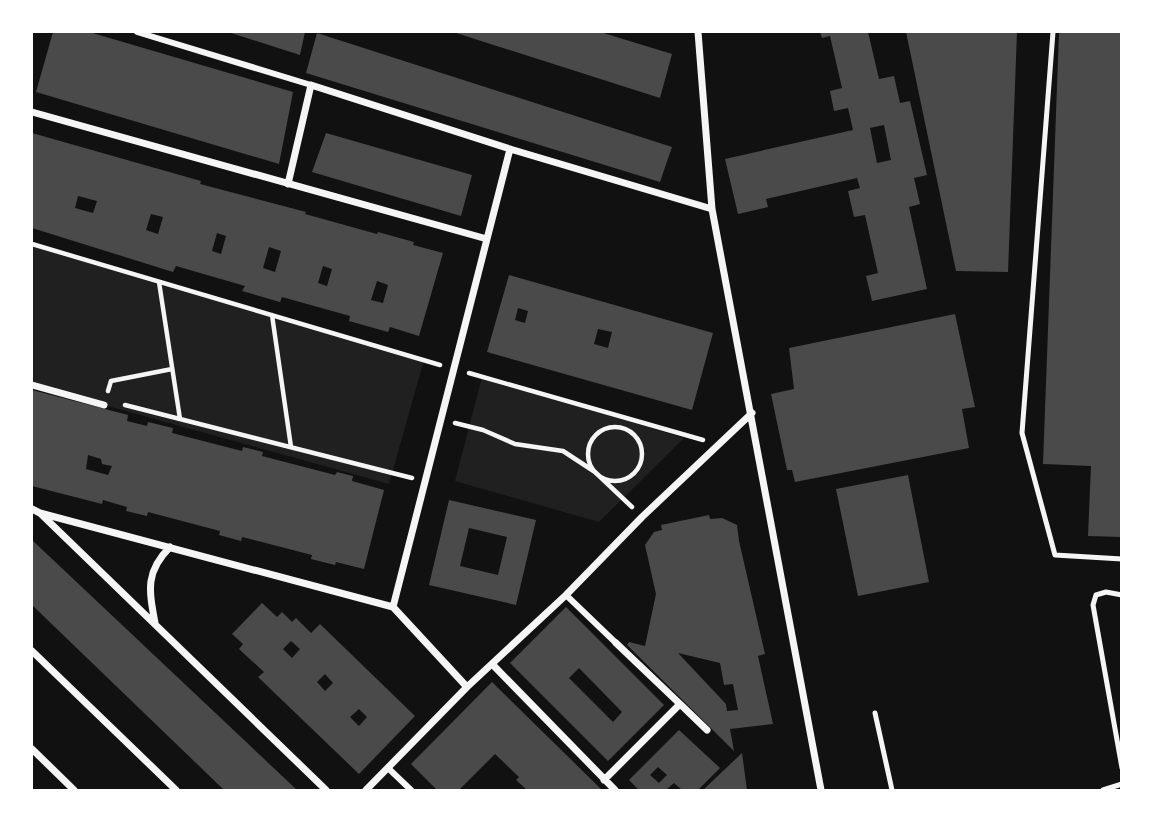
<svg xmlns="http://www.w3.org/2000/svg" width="1153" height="822" font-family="'Open Sans',sans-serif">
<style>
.green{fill:#202020}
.building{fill:#4a4a4a;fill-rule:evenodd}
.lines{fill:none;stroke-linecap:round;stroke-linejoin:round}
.path{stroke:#f5f5f5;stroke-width:4.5}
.service{stroke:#f5f5f5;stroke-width:5}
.pedestrian{stroke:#f5f5f5;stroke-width:6}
.minor{stroke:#f5f5f5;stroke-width:7}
</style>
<rect width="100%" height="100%" fill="#111"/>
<!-- green -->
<path class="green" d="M32 244 424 360 389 484 32 385Z
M482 377 684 438 599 522 455 481Z"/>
<!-- building -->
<path class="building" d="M53 32H89L293 92 279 164 36 92Z
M228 32H305L300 55Z
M453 32H600L672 54 660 98Z
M820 32H868L879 79 894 76 900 103 910 101 927 175 914 178 920 204 909 207 927 289 872 301 866 276 878 273 865 215 854 217 848 191 860 188 857 178 766 199 768 207 738 214 725 159 853 130 848 108 834 111 830 91 842 88 830 36 822 38ZM884 125 891 160 877 163 870 128Z
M906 32H1017L1008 272 956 271Z
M1059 32H1122V537L1088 536 1091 466 1043 464Z
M317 33 672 147 660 182 306 73Z
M32 133 201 181 200 184 306 212 305 214 377 234 378 232 414 242 413 245 443 253 419 336 390 327 388 332 349 321 350 316 282 297 280 302 242 291 245 286 176 266 173 272 32 228ZM78 196 97 201 93 213 75 208ZM151 214 163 217 158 234 146 230ZM217 233 226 236 221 254 212 251ZM269 247 281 251 275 272 263 268ZM323 266 332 269 327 286 318 283ZM377 281 388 285 383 303 371 300Z
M326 133 472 175 461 216 312 172Z
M509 275 713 333 692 410 487 352ZM518 308 528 311 525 323 515 320ZM598 329 612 332 608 348 594 344Z
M955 314 975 407 962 409 969 448 795 482 792 470H787L771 394 794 389 789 348Z
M32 390 128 415 127 421 147 426 148 422 173 428 172 433 242 451 243 447 263 452 262 456 335 475 337 472 353 476 352 481 384 490 364 569 336 562 335 565 311 559 312 555 242 537 241 541 219 535 220 531 148 512 147 516 126 511 127 507 103 500 102 504 32 486ZM88 455 101 459 102 464 112 466 108 475 86 469Z
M908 475 929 582 858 596 836 489Z
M449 500 536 520 516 605 429 585ZM469 528 507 537 498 575 460 566Z
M709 515 710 519 722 518 737 525 739 541 765 654 758 656 773 724 730 729 734 751 627 645 629 642 645 646 656 594 645 545 654 532 662 530 661 525ZM678 653 720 663 724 685 733 684 738 710 727 711 726 704Z
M32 540 297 790H224L32 605Z
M262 603 277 617 282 612 292 622 296 618 311 633 320 624 415 716 359 774 258 677 264 672 239 649 243 644 232 634ZM291 641 300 649 292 658 283 649ZM325 674 333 683 325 691 317 682ZM359 709 367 717 359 726 350 717Z
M566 607 664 705 608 761 510 663ZM579 668 622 712 613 722 569 678Z
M492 682 602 790H527L516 780 519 777 495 754 459 790H437L411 764Z
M679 730 720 768 698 790H682L674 783 666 790H639L629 780ZM658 767 667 775 659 783 650 775Z
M742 753 747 790H703Z"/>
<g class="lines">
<!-- path -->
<path class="path" d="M32 244 440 365
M159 282 180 419
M272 315 291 447
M469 373 703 440
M108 391 111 381 172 369
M125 405 412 478
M455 423 483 430 515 444 563 451 595 472 632 507
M588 454a27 27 0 1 1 54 0a27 27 0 1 1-54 0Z"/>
<!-- service -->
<path class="service" d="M1053 32 1022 433 1055 555 1122 559
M1122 595 1106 592 1096 595 1093 605 1122 768
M875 713 892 790
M1103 790 1122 784"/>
<!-- pedestrian -->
<path class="pedestrian" d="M137 32 311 85
M566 595 616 643
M388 768 411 790"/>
<!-- minor -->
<path class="minor" d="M698 32 712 209 821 790
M32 112 487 239
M288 184 311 85 510 149 712 209
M32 385 104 405
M32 509 40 513 393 607 467 687
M41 514 326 790
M393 607 510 149
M155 623C149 590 145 572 170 547
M32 651 176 790
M493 665 615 790
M680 704 707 730
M32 749 74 790
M604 780 680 704 616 643
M366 790 467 687 566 595 642 517 752 413"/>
</g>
<!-- border -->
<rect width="1153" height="822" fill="none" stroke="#ffffff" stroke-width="66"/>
</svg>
